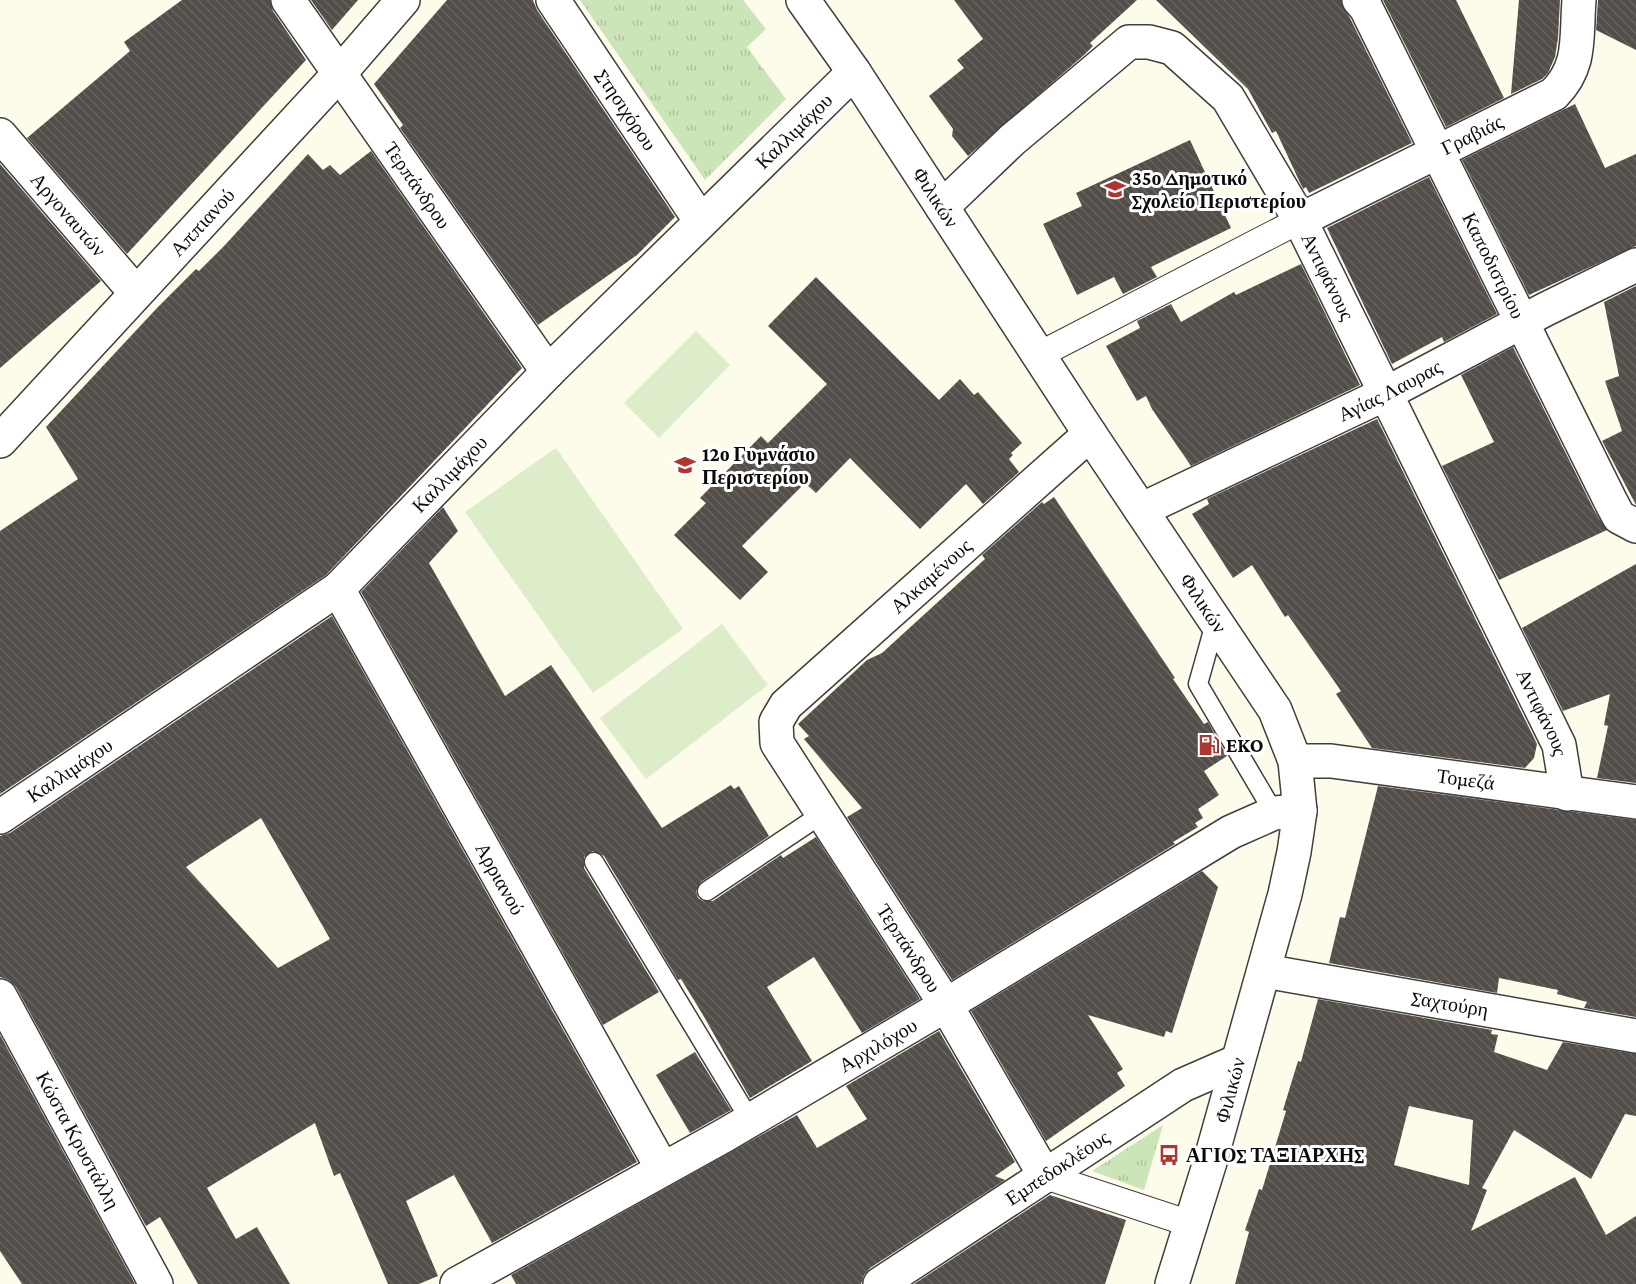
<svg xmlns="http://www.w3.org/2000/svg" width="1636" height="1284" viewBox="0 0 1636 1284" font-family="'Crimson Pro',serif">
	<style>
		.park { fill: url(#park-tufts) }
		.pitch { fill: #ddedc9 }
		.building { fill: url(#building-back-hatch); fill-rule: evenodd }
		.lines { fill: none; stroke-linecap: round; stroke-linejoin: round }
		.service-casing { stroke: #3e3e3e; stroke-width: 21 }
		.pedestrian-casing { stroke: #3e3e3e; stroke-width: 28 }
		.minor-casing { stroke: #3e3e3e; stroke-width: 36 }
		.tertiary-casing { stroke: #3e3e3e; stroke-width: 36 }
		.service { stroke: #fff; stroke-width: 18 }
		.pedestrian { stroke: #fff; stroke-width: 26 }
		.minor { stroke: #fff; stroke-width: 33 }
		.tertiary { stroke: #fff; stroke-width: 33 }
		.labels { text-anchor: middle; stroke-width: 6; stroke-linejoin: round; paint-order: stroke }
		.street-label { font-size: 20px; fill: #0b0b0b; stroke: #fff }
		.poi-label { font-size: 20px; font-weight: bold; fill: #0b0b0b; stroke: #fff; text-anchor: start }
	</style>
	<defs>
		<pattern id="park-tufts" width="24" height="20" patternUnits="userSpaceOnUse" patternTransform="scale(1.5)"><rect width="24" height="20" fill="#cbe5b8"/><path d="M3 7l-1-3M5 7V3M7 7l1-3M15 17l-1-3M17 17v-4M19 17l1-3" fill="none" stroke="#adc39d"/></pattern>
		<pattern id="building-back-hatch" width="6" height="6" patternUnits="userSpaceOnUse" patternTransform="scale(1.5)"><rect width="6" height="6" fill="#534e49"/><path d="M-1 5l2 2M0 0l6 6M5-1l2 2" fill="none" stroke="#67635f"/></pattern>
	</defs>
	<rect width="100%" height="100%" fill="#fdfceb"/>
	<!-- park -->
	<path class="park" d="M580,0H743L766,29L747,47L786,99L705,180Z
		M1163,1125L1144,1190L1092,1171Z"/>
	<!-- pitch -->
	<path class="pitch" d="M696,331L730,365L659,438L624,403Z
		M556,448L683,629L593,693L465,512Z
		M722,624L768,685L646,779L600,718Z"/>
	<!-- building -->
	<path class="building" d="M182,0H270L273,11L306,60L127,254L27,138L130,51L124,42Z
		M311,0H358L332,30Z
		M447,0H533L537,10L675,217L637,255L538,325L400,128L403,125L374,84Z
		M954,0H1137L1090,43L1093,46L1084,55L968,156L952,136L953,129L929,96L964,68L957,60L983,39Z
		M1156,0H1341L1412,143L1309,193L1306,187L1303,189L1276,131L1272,133L1248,89Z
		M1383,0H1456L1504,98L1446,127Z
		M1519,0H1560L1558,38L1555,57L1548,73L1542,79L1511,94Z
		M1598,0H1636V50L1596,30Z
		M1575,104L1605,168L1636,154V246L1529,295L1462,160Z
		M1190,140L1231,228L1151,267L1157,277L1123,294L1114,277L1077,295L1043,224L1082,206L1076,193Z
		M371,151L522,368L326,575L0,794V531L78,479L46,427L157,308L196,269L199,271L225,245L308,154L323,170L330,165L340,175Z
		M0,164L101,281L0,368Z
		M1429,177L1497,314L1444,342L1442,337L1392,364L1327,228Z
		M1301,264L1360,385L1191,466L1152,409L1146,396L1137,401L1106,346L1140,328L1137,321L1171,304L1181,322L1234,292L1236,295Z
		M816,277L939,400L960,379L974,395L978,392L1022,443L1011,453L1013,455L1009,459L1019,472L983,504L966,484L920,529L850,458L816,493L805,483L742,546L768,572L740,600L674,535L706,503L700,498L761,436L768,443L827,384L768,326Z
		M1636,286V505L1602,441L1622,431L1605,381L1619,376L1604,302Z
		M1513,347L1594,510L1607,530L1499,580L1442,466L1494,442L1461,375Z
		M1377,419L1537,744L1534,758L1525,768L1372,748L1336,694L1341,691L1288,615L1285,617L1252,565L1233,578L1192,514L1209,504L1207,499Z
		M1054,497L1175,678L1173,679L1204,724L1208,722L1227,756L1204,771L1219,795L1198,809L1203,818L1195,823L1198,827L1173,842L1175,844L952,980L847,817L862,808L804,739L809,736L798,724L867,660L882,653L985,559L982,555L1042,502L1044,504Z
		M443,507L458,531L429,563L505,696L551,665L662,828L731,785L734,789L739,786L769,836L701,882L696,891L698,898L703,901H713L781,855L783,858L816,837L920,999L862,1033L814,957L767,987L812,1061L750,1098L703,1015L681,979L678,980L604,856L593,851L584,857V868L659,992L603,1025L361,592Z
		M1636,564V783L1597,778L1608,726L1604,725L1610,694L1563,711L1522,628Z
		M332,616L637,1162L492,1243L454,1175L406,1201L438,1276L419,1284H388L340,1173L334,1176L315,1123L207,1188L236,1239L257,1227L290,1284H198L160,1217L146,1226L16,987L9,980L0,977V836L10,833ZM261,818L330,939L278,968L186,867Z
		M1378,786L1636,820V1017L1584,1008L1587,1002L1557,994L1558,990L1499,978L1497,993L1329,963L1340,917L1345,918Z
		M1202,871L1218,887L1172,1033L1166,1031L1164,1037L1088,1015L1123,1069L1117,1073L1125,1086L1046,1141L971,1011Z
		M1318,999L1492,1030L1491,1034L1498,1035L1494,1052L1547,1070L1563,1042L1636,1054V1116L1625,1114L1591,1179L1514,1130L1482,1188L1487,1190L1471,1231L1575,1177L1606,1235L1636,1216V1284H1235L1249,1232L1245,1230L1259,1189L1262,1190L1286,1111L1283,1110L1298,1061L1301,1062ZM1409,1106L1473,1120L1469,1185L1394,1165Z
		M939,1031L1015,1162L995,1176L1005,1180L870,1268L864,1275L861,1284H516L511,1275L797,1115L817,1148L867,1119L846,1086Z
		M0,1035L135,1284H22L0,1251Z
		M695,1052L731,1110L690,1133L656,1075Z
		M1050,1195L1126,1220L1105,1284H914Z"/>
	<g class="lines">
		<defs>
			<path id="service" d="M1216,620L1198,684L1274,813
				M594,862L750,1120
				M707,891L822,814"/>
			<path id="pedestrian" d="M1039,355L1300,220
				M1045,1176L1191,1224"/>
			<g id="minor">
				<path id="s1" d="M288,0L548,372"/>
				<path id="s2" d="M553,0L700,220"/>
				<path id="s3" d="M1359,0L1366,8L1611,502L1619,517L1636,526"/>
				<path id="s4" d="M0,135L136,293"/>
				<path id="s5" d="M942,207L1012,140L1129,42H1149L1172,48L1228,98L1300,220L1559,745L1567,794"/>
				<path id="s6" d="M1300,220L1554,94C1582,66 1576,38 1579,0"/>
				<path id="s7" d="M0,441L339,74L403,0"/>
				<path id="s8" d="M1141,510L1387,393L1546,309L1636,265"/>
				<path id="s9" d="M338,589L662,1168"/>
				<path id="s10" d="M1295,761H1331L1636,802"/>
				<path id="s11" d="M0,817L338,589L548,372L854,72"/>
				<path id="s12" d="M1264,971L1636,1036"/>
				<path id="s13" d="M0,996L156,1284"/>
				<path id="s14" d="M1045,1176L946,1005L777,743L776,722L786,705L1090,434"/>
				<path id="s15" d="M457,1284L725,1135L946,1005L1231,832L1274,813L1300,811"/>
				<path id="s16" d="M880,1284L1183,1085L1238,1061"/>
			</g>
			<g id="tertiary">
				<path id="s17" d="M803,0L854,72L1090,434L1275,710L1295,761L1300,811L1294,852L1285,894L1210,1162L1172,1284"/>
			</g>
		</defs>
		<!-- service casing -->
		<use href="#service" class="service-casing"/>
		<!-- pedestrian casing -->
		<use href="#pedestrian" class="pedestrian-casing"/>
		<!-- minor casing -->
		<use href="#minor" class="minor-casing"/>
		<!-- tertiary casing -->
		<use href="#tertiary" class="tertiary-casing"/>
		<!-- service -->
		<use href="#service" class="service"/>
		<!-- pedestrian -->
		<use href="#pedestrian" class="pedestrian"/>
		<!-- minor -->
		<use href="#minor" class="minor"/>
		<!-- tertiary -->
		<use href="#tertiary" class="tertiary"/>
	</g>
	<!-- icons -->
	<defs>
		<symbol id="school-bare" viewBox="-9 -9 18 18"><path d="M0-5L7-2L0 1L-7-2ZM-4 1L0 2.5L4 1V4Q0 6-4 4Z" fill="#b0352f" stroke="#fff" stroke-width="2.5" paint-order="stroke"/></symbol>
		<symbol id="fuel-bare" viewBox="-9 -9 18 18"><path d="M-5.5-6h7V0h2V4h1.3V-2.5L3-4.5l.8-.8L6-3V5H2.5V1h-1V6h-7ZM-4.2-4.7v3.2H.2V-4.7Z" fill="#b0352f" stroke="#fff" stroke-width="2.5" paint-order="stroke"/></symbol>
		<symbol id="bus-bare" viewBox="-9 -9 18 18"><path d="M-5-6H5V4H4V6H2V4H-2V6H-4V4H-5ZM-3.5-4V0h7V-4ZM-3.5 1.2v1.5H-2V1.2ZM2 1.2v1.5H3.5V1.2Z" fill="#b0352f" stroke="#fff" stroke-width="2.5" paint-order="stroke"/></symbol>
	</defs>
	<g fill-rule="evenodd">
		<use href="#school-bare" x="1100" y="174" width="30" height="30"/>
		<use href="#school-bare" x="670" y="450" width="30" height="30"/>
		<use href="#fuel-bare" x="1194" y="730" width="30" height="30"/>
		<use href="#bus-bare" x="1154" y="1140" width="30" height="30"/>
	</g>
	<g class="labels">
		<!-- street labels -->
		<g class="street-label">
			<text dy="7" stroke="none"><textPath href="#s2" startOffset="132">Στησιχόρου</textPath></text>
			<text dy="7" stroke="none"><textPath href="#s11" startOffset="1054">Καλλιμάχου</textPath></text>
			<text dy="7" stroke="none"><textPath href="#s6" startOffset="192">Γραβιάς</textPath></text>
			<text dy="7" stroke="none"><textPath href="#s1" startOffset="226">Τερπάνδρου</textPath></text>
			<text dy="7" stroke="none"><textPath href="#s17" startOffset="238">Φιλικών</textPath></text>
			<text dy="7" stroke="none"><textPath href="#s4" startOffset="105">Αργοναυτών</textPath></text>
			<text dy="7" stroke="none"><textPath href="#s7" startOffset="298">Αππιανού</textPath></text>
			<text dy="7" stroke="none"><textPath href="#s3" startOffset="298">Καποδιστρίου</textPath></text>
			<text dy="7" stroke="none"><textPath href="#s5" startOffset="573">Αντιφάνους</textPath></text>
			<text dy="7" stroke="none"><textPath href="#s8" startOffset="276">Αγίας Λαυρας</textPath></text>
			<text dy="7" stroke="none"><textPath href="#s11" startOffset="568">Καλλιμάχου</textPath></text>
			<text dy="7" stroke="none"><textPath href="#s14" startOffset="744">Αλκαμένους</textPath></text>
			<text dy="7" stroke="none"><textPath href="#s17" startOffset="724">Φιλικών</textPath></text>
			<text dy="7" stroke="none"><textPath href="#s5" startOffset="1059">Αντιφάνους</textPath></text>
			<text dy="7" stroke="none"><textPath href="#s11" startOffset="84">Καλλιμάχου</textPath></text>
			<text dy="7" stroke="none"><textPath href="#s10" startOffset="172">Τομεζά</textPath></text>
			<text dy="7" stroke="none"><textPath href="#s9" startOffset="332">Αρριανού</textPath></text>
			<text transform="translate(909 948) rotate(57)" y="7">Τερπάνδρου</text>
			<text dy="7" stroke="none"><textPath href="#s12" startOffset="189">Σαχτούρη</textPath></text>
			<text dy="7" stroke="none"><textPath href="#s15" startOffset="484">Αρχιλόχου</textPath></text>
			<text transform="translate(1230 1090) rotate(-75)" y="7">Φιλικών</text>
			<text dy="7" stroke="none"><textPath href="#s13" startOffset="164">Κώστα Κρυστάλλη</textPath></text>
			<text dy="7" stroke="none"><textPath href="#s16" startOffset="212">Εμπεδοκλέους</textPath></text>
		</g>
		<!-- poi labels -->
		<g class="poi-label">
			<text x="1132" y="185">35ο Δημοτικό<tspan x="1132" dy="23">Σχολείο Περιστερίου</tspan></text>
			<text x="702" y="461">12ο Γυμνάσιο<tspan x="702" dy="23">Περιστερίου</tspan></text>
			<text x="1226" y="752">EKO</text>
			<text x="1186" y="1162">ΑΓΙΟΣ ΤΑΞΙΑΡΧΗΣ</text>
		</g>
	</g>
</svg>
